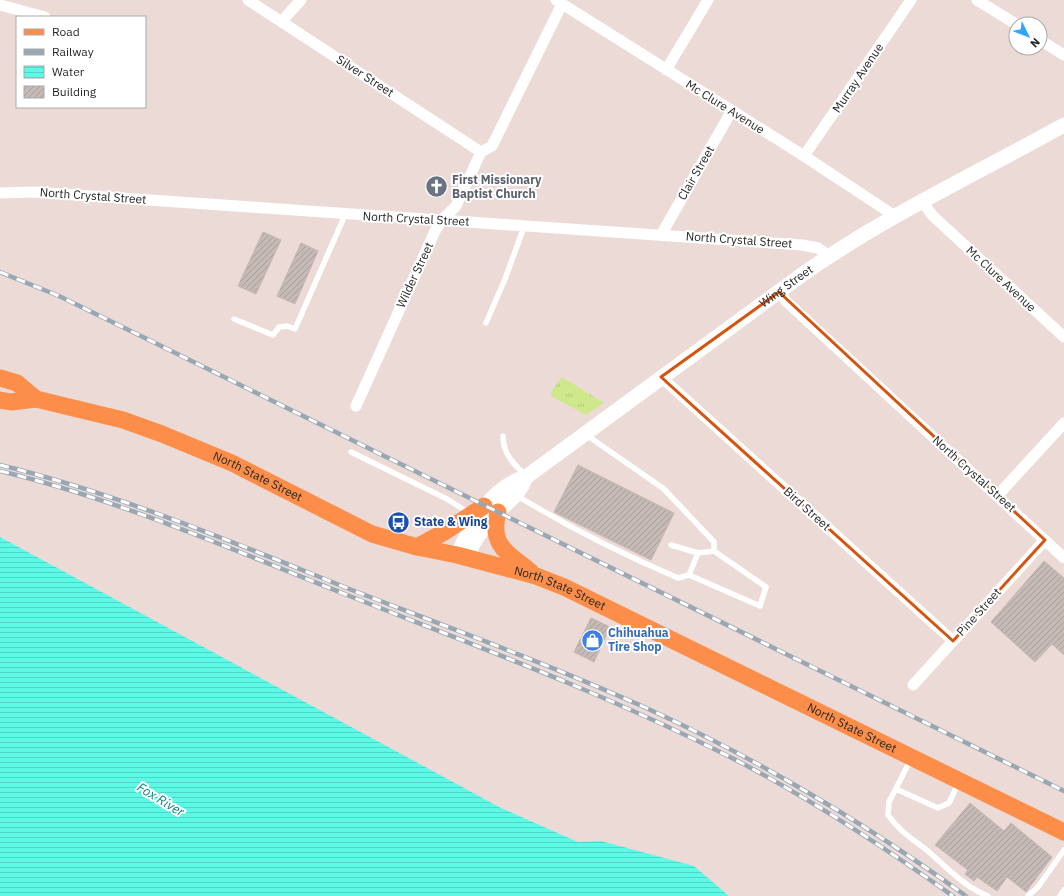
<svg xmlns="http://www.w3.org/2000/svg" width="1064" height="896" viewBox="0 0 1064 896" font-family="'IBM Plex Sans',sans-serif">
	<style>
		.grass { fill: url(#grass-tufts) }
		.water { fill: url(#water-rules) }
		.building { fill: url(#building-hatch); stroke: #c6b6b0 }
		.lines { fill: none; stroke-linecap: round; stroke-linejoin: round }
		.lane { stroke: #fff; stroke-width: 5.5 }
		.street { stroke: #fff; stroke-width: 11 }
		.secondary { stroke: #fff; stroke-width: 15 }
		.primary { stroke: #fd8e49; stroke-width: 17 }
		.rail-casing { stroke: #99a7b3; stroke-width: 4.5 }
		.rail { stroke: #fff; stroke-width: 3; stroke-dasharray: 9; stroke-linecap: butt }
		.marked { fill: none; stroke: #d5540f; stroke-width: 3; stroke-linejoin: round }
		.labels { text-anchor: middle; stroke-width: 4; stroke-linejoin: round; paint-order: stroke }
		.street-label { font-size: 12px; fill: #272727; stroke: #fff }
		.worship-label { font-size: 12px; font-weight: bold; fill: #5b616d; stroke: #fff; text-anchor: start }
		.transit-label { font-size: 12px; font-weight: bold; fill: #164399; stroke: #fff; text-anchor: start }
		.shop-label { font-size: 12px; font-weight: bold; fill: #366cbe; stroke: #fff; text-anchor: start }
		.water-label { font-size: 13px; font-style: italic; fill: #04837f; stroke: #fff }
	</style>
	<defs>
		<pattern id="grass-tufts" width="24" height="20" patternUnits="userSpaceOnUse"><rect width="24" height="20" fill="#cfe88c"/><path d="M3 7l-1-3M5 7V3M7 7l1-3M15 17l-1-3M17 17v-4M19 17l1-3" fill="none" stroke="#b2c779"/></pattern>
		<pattern id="water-rules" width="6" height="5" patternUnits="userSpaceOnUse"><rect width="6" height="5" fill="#5df9e7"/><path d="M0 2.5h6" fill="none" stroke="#51d5c6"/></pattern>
		<pattern id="building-hatch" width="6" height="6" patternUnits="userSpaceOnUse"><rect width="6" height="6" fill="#c5b9b6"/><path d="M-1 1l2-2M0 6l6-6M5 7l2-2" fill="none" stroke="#a99f9c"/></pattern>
	</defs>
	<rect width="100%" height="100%" fill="#ebdad6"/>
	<!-- grass -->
	<path class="grass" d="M562,377L604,403L586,415L551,396V392Z"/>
	<!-- water -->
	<path class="water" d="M0,537L501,808L578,842L601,841L694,866L729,896H0Z"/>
	<!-- building -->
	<path class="building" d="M263,232L281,240L256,294L238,286Z
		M301,243L318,251L295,304L277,296Z
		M578,465L674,513L651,560L554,512Z
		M1044,561L1064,578V655L1052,644L1035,662L991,622Z
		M591,618L610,627L594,662L574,652Z
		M970,803L1004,831L1011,823L1052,857L1026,892L1007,877L997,891L977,877L974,881L965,874L968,870L935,845Z"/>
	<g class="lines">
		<!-- lane -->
		<path class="lane" d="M234,319L273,335L279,327L287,326L295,329L345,215
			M486,323L505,279L524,227
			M585,434L664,489L714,542V551L698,553L671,545
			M503,436C503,454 513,463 525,475
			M351,452L447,499L469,513
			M516,495C568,527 622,554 678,578L689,575
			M698,553L689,575L760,606L766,587L714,551
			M911,759L889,802L888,815C899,831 914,840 929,852C947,868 966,888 988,896
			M896,789L938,808L949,803L959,782
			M1028,896L1038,887L1064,850
			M1060,896L1064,890"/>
		<!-- street -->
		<path class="street" d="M248,0L481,152
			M556,0L804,156L895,216
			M977,0L1016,24
			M0,5L45,17
			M282,21L301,0
			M1040,40L1064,55
			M666,70L708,0
			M804,156L911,0
			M0,193L33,192L802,245L818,248L829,256
			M923,202L932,215L1064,337
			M661,235L731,112
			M779,292L786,301C878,387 971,472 1064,558
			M661,377L953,641
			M356,406L435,231L442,220L456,206L481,152L492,146L562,4
			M998,495L1064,423
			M913,685L1045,540"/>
		<!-- secondary -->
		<g class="secondary">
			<path d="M468,554C475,538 487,523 499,511C511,499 520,493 526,477"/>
			<path id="s1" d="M457,555C473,522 490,488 526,477L803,274C885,216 976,174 1064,125"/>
		</g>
		<!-- primary -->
		<g class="primary">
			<path d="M0,378L17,383L36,399"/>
			<path id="s2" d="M0,400L11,402L36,399L123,420L162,434L232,463L372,534L417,547L457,555L536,576L564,587L1064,832"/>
			<path d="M498,512C489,546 508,553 531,572"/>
			<path d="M417,547L446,531L484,506"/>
		</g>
		<defs>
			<path id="rail" d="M0,272L59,296L147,339L1064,791
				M0,465C123,495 239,545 357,592C453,629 550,665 644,707C758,759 865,823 966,896
				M0,471C120,500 233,550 347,595C476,646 606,694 730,757C808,797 881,845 953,896"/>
		</defs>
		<!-- rail casing -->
		<use href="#rail" class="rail-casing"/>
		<!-- rail -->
		<use href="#rail" class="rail"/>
	</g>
	<!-- marked area -->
	<path class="marked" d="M779,292L1045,540L953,641L661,377Z"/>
	<!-- icons -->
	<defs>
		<symbol id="church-disc" viewBox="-11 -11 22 22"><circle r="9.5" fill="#6b7280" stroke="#fff"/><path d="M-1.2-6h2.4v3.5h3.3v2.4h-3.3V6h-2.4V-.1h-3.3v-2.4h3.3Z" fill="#fff"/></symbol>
		<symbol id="bus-disc" viewBox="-11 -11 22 22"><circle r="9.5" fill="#1a4fb4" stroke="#fff"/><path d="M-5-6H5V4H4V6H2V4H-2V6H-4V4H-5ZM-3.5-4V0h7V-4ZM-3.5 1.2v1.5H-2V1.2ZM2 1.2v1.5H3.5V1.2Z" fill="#fff"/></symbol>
		<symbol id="shop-disc" viewBox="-11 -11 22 22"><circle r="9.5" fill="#3f7fe0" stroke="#fff"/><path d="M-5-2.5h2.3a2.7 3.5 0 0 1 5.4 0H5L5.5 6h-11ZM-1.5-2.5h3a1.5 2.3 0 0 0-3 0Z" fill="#fff"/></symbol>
	</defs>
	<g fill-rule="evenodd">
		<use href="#church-disc" x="424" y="174" width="25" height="25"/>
		<use href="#bus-disc" x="386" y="510" width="25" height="25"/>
		<use href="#shop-disc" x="580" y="628" width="25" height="25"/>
	</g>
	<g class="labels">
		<!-- street labels -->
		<g class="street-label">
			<text transform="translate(365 76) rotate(33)" y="4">Silver Street</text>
			<text transform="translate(858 78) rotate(-56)" y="4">Murray Avenue</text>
			<text transform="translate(725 107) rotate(32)" y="4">Mc Clure Avenue</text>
			<text transform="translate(696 173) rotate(-60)" y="4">Clair Street</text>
			<text transform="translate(93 196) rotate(4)" y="4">North Crystal Street</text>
			<text transform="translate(416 219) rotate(3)" y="4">North Crystal Street</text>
			<text transform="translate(739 240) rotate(4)" y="4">North Crystal Street</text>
			<text transform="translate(415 275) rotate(-65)" y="4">Wilder Street</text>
			<text transform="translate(1001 279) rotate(43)" y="4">Mc Clure Avenue</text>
			<text dy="4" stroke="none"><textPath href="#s1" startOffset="430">Wing Street</textPath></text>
			<text transform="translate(974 474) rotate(42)" y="4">North Crystal Street</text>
			<text dy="4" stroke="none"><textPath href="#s2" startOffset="272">North State Street</textPath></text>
			<text transform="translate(807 509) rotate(42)" y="4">Bird Street</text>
			<text dy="4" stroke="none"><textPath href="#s2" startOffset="596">North State Street</textPath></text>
			<text transform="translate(979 612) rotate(-48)" y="4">Pine Street</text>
			<text dy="4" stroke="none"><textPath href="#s2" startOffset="920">North State Street</textPath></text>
		</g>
		<!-- worship labels -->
		<g class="worship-label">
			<text x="452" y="184">First Missionary<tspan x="452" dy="14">Baptist Church</tspan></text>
		</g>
		<!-- transit labels -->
		<g class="transit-label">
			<text x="414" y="526">State &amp; Wing</text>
		</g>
		<!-- shop labels -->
		<g class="shop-label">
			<text x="608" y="637">Chihuahua<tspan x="608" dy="14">Tire Shop</tspan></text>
		</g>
		<!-- water labels -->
		<g class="water-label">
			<text transform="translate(161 799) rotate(31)" y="5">Fox River</text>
		</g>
	</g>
	<!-- legend -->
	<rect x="16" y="16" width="130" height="92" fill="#ffffff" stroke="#a9a9a9"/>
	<rect x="24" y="29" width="20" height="6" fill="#fd8e49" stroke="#a9a9a9"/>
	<text x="52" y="36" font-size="12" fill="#272727">Road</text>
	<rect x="24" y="49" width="20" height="6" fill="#99a7b3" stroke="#a9a9a9"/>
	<text x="52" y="56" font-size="12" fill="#272727">Railway</text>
	<rect x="24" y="66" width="20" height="12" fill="url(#water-rules)" stroke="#a9a9a9"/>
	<text x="52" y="76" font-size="12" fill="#272727">Water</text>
	<rect x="24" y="86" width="20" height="12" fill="url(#building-hatch)" stroke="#a9a9a9"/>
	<text x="52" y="96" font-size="12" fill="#272727">Building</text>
	<!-- north arrow -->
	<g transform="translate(1028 36) rotate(133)"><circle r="19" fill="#ffffff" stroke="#a9a9a9"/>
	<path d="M0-3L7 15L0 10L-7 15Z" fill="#2fa6ff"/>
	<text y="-6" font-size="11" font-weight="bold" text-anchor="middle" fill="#272727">N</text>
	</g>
</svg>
